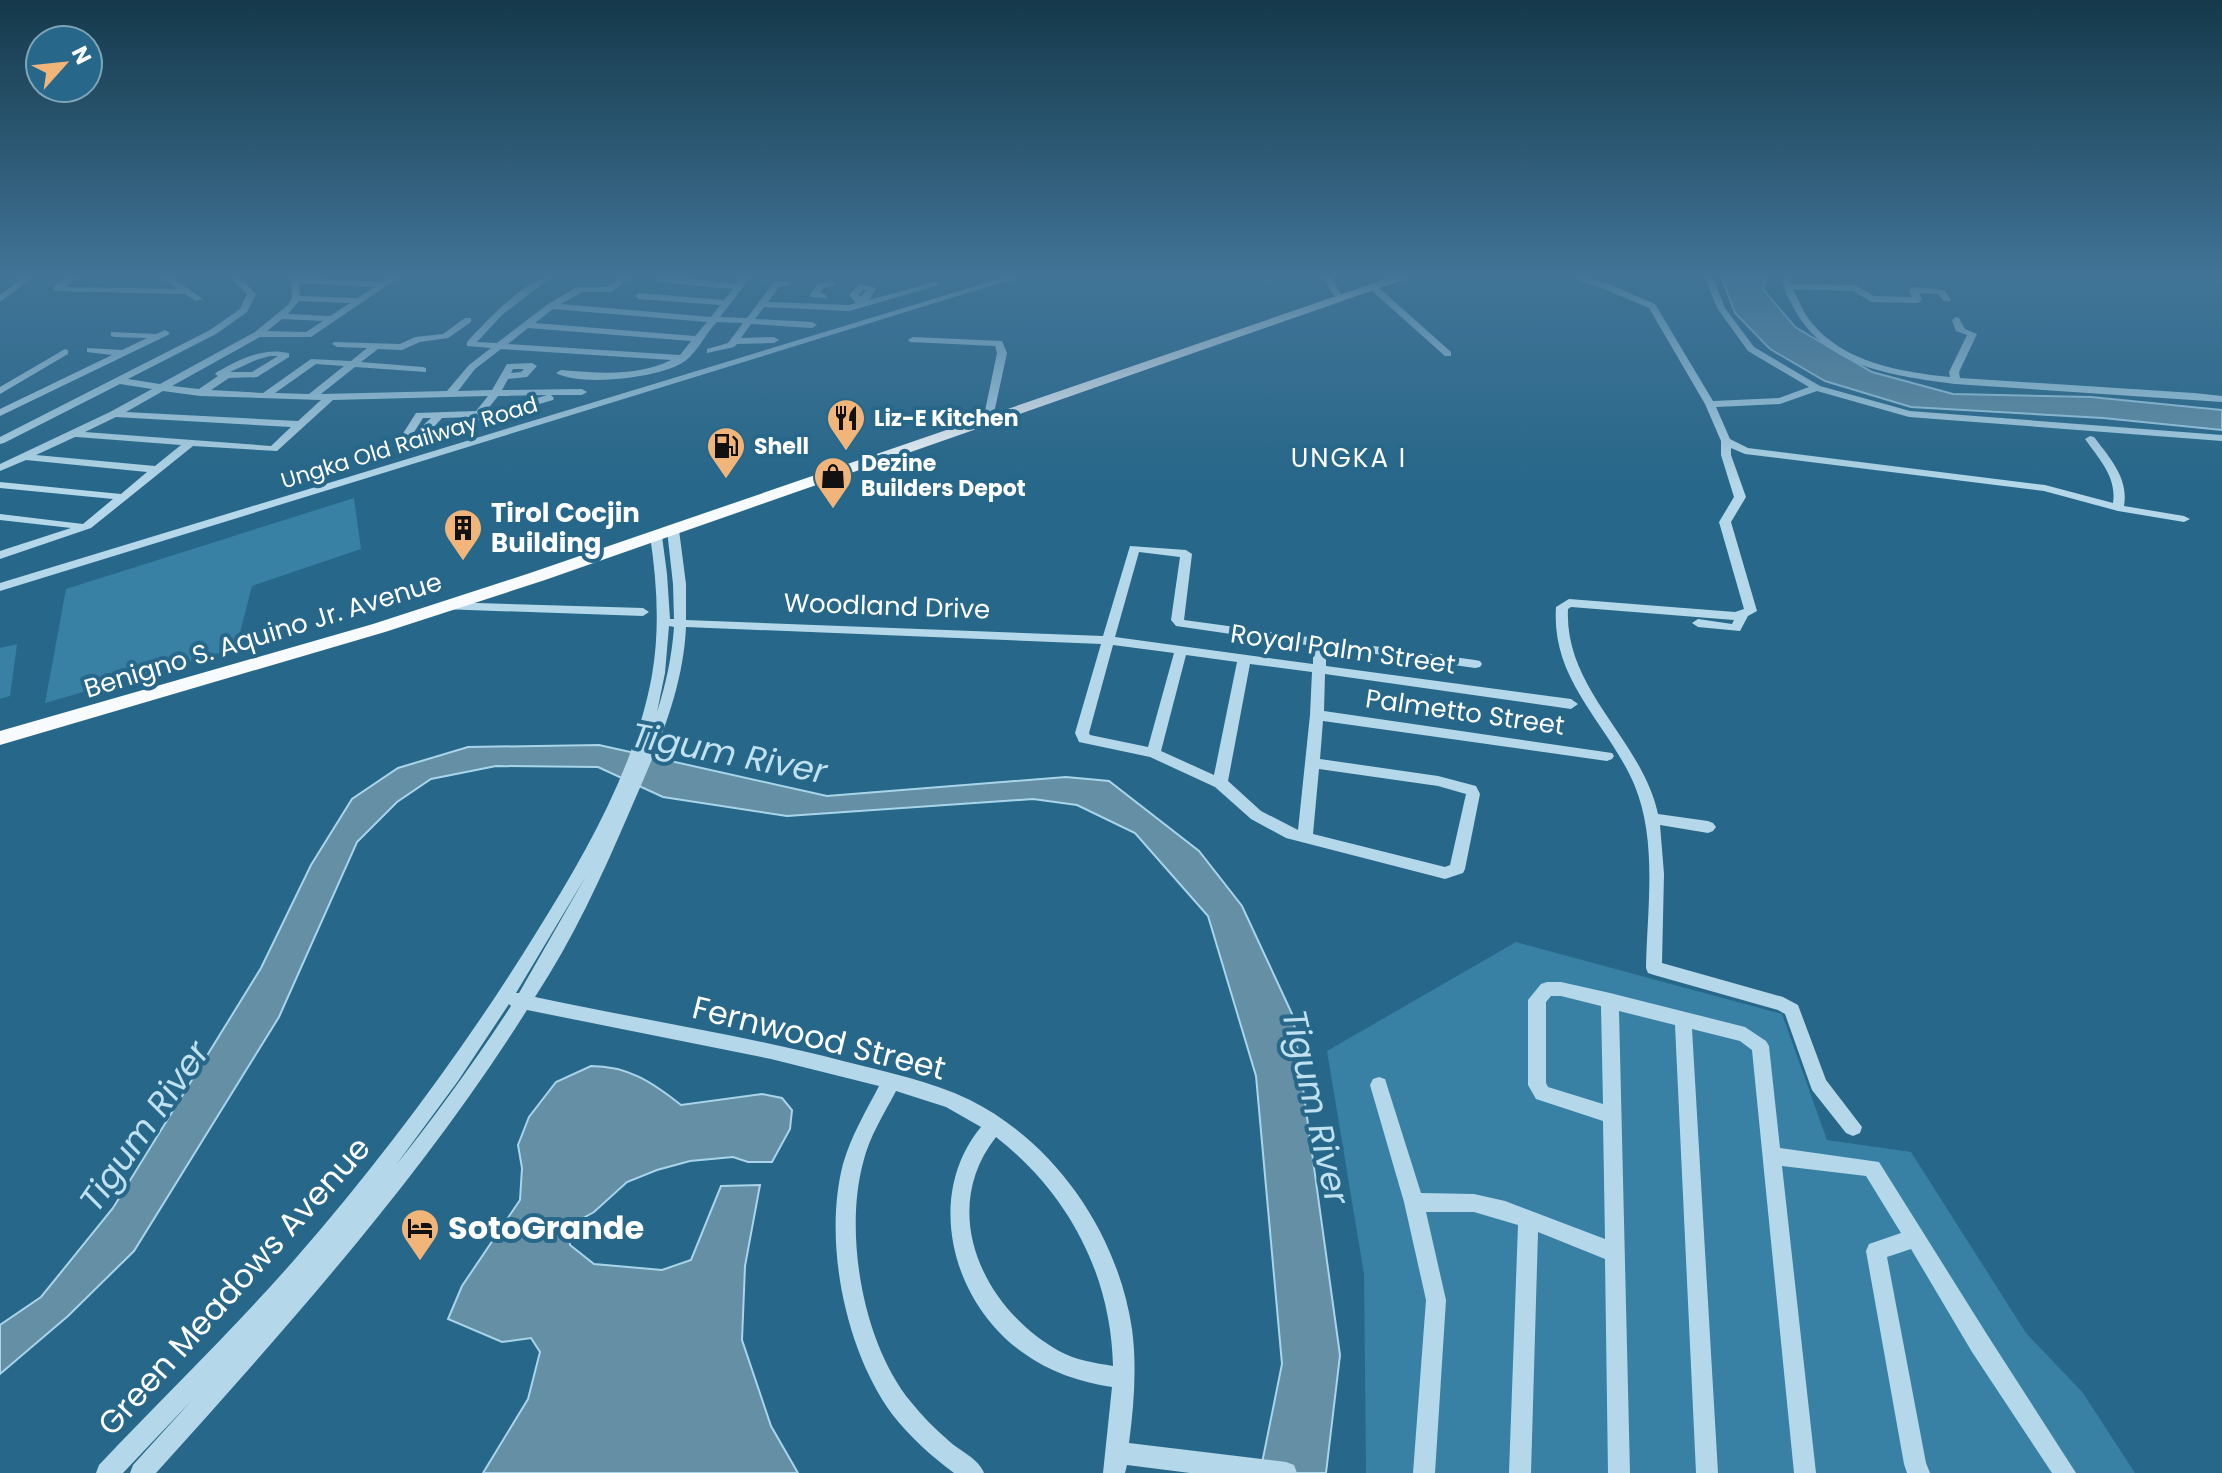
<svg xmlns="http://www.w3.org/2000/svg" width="2222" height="1473" viewBox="0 0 2222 1473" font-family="Poppins,sans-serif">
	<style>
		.green { fill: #3881a4 }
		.water { fill: #648fa5; stroke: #a9d5ea; stroke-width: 2 }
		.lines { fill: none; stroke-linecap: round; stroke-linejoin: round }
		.minor { fill: #b4d8e9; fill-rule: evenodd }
		.major { fill: #f7fbfe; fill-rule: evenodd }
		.labels { text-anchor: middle; stroke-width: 8; stroke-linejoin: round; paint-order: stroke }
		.far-poi-label { font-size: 22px; font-weight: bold; fill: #fff; stroke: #276789; text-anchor: start }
		.far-street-label { font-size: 22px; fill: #fff; stroke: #276789 }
		.far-quarter-label { font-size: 26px; letter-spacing: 2px; fill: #fff; stroke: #276789 }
		.poi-label { font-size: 26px; font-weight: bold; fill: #fff; stroke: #276789; text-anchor: start }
		.street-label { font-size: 26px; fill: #fff; stroke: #276789 }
		.near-street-label { font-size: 32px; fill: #fff; stroke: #276789 }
		.near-poi-label { font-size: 32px; font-weight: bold; fill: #fff; stroke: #276789; text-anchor: start }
		.near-water-label { font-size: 34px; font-style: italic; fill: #c0e1f0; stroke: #276789 }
	</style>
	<rect width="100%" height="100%" fill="#276789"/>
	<!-- green -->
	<path class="green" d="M354,498L361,549L252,586L236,648L45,703L66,589Z
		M17,644L10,696L0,699V648Z
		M1516,942L1782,1014L1827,1140L1911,1152L2026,1333L2083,1393L2135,1473H1366L1364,1274L1327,1051Z"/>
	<!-- water -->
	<path class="water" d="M1722,278H1765L1763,289L1795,327L1872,372L1953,394L2091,397L2222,410V430L2103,418L1911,407L1825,381L1770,349L1735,313Z
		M599,745L827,796L1066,777L1109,781L1199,851L1242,906L1293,1016L1340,1355L1326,1473H1260L1282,1364L1256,1076L1208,916L1135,833L1077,805L1033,799L787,816L663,797L598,767L496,766L431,779L397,802L357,842L279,1017L134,1251L68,1316L0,1374V1325L41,1297L113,1208L261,968L311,865L352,799L398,768L468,747Z
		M591,1066C628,1066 652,1082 681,1105L762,1094L782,1098L792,1110L790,1129L772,1162H748L733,1157L690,1161L657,1170L627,1182L594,1212L567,1227L570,1245L594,1264L662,1270L691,1260L721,1186L760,1185L745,1266L742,1340L771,1426L798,1473H483L528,1399L540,1352L531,1338L502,1342L448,1319L462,1286L520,1200L522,1168L518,1145L529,1117L556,1082Z"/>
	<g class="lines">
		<!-- minor -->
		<path class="minor" d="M22,278H32L0,302V295Z
			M66,278H76L66,287L178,289L162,278H172L203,299L196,301L185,294L54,291V287Z
			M231,278H240L256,294L247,312L216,334L128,379L160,384L255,332L288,305L292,298L291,278L382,282L388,278H398L311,337H260L172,386L199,389L218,376L215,374L217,372C240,359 263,347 289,353V357L257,377L229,378L211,390L263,393L311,359L351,361L367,348L337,347L332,344L334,342L400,344L415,337L443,334L465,318H471V322L448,338L420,342L402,350L378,349L361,362L423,367L426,368V372L355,367L321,394L447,391L469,365L491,348L467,346V342C484,324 525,278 550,278L502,315L477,342L497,343L548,304L577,287H606L620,278H630L611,292H582L561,304L711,317L720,305L639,299L635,296L639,293L724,300L733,289L659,282L655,279L679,278L737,284L741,278H750L720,317L747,318L774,282C779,281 788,280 792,284L779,287L768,302L849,305L856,303L849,295L861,284L876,288L870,299L865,301L935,282L939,285L849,311L764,307L755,319L812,322L817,325L812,328L751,324L741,338L774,337L779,340L774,343L737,344L734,347L707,353V349L728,343L743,323L717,322C706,333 698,351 685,361C662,378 581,387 556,373L561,370C599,373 636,377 671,360L501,349L475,369L458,391L492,390L507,364L532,363L537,366L527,377L508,379L502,390L582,389L587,392L582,395H551L554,398L553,400L526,408L519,419L515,420L510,417L518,404L547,395L498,396L468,434L464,435L459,432L471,417L442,418L421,441L402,446L397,443L416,413L476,411L488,396L333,400L277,451L193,446L91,528L0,559V551L71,528L0,520V514L83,524L113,499L0,488V482L121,494L147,472L26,460L0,471V464L110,412L152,389L120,384L4,443L0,444V437L210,330L240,309L247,294ZM299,283L375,287L357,298L300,296ZM863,290H867L860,297L858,295ZM299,301L350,303L330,316L288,314ZM553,309L707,322L695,336L535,323ZM282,319L323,321L306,332L267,331ZM528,328L691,341L680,355L508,344ZM270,356H278L252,372H230L256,360ZM316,364L344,366L309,394L275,393ZM513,369H524L521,372L511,373ZM163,391L200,396L321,400L298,421L126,412ZM116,417L291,427L271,446L85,432ZM423,418H431L411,437ZM75,437H77L181,445L155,466L36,455Z
			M1002,278H1016L0,591V583Z
			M1323,278H1331L1341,294L1340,296H1334Z
			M1571,278H1586L1608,284L1655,304L1713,401L1779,398L1809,387L1748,351L1717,308L1705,278H1713L1725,308L1754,347L1820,386L1910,411L2222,435V441L1909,417L1817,391L1780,404L1716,407L1730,439L1748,448L2045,485L2113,503C2117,477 2099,459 2085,439L2090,436L2094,437C2109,457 2129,478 2124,506L2184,516L2190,519L2184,522L2118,511L2044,491L1745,454L1731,448V455L1746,497L1731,522L1757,611L1748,616L1740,631L1698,627L1692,623L1698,619L1732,624L1734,620L1571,607L1568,609C1564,690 1642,739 1658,814L1708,821L1713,823L1716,827L1713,831L1708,833L1660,825L1664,874L1662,963L1783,997L1798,1005L1826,1080L1862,1127L1860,1133L1853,1136L1846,1133L1812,1090L1785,1014L1778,1010L1654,975L1648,973L1646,968C1647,909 1658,841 1634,784C1607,722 1551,681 1556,607L1569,599L1735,612L1744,609L1719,522L1734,497L1721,455V441L1705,404L1649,308L1602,288Z
			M1782,278H1790L1791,284L1855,285L1874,296L1912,297L1909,290L1913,287L1944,290L1951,299L1950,301H1944L1938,294L1919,293L1922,300L1918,303L1872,302L1853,291L1793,289C1799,300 1803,312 1811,322C1844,363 1901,372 1950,377L1949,372L1967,335L1956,331L1952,320L1956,317L1959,318L1965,329L1977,334L1959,372L1960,378L2194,393L2222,396V402L1955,384C1897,376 1829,369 1796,312C1790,301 1783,290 1782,278Z
			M818,283L832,282L836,285L823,288L820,293L826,294V298L811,297L810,295Z
			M1371,286H1377L1451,352V356H1445L1371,290Z
			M165,330L170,333L168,335L0,416V409L112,355L87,352V348L122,350L147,338L114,337L111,336V332L156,334Z
			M913,337L1002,341L1007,353L994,413L985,411L997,353L995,346L910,342L908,340Z
			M65,349L68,350V354L0,394V387Z
			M673,527L679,530L686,584V620L1103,636L1130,546L1186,550L1192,554L1184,620L1475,660L1480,661L1482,664L1480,667L1475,668L1326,647V666L1571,699L1578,704L1571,709L1325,674L1324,711L1612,753L1614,756L1612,759L1607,761L1323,721L1320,759L1438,776L1476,786L1480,794L1465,869L1463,873L1445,879L1286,838L1251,819L1215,787L1150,757L1079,742L1075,733L1101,644L686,627C683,693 655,753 629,813C602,876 573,939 535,997C638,1019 742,1035 843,1061C886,1072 931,1081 970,1100C1056,1143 1118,1234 1132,1329C1137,1366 1134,1405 1129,1443L1286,1462L1294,1465L1297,1473H1190L1127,1465L1125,1473H1103L1112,1387C1080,1382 1049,1372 1022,1352C952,1302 924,1196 981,1127L946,1107L896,1091C884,1114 869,1137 863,1163C844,1235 863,1344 911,1402C922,1416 935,1429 949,1441C961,1452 978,1458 984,1473H954C931,1456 910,1437 892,1414C845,1350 823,1241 843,1164C851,1136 866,1111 879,1086L771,1059L527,1010C421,1178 289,1325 156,1473H130L133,1465L192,1400L123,1473H96L99,1465C164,1396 233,1330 295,1259C384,1157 465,1048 536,933C586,853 635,768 652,675C660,629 657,582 650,536L656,533L662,536L667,574L670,619H674L673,584L667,530ZM1139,552L1180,557L1171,620L1176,626L1313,646V664L1115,637ZM669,626L674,627C672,656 666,684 657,712L665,673ZM1113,645L1174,653L1148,747L1090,735L1089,733ZM1186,655L1237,662L1214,775L1161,751ZM1250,664L1312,672L1310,715L1298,830L1261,811L1228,781ZM1319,769L1438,786L1466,794L1450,865L1445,867L1313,834ZM586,876L519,993H516ZM509,1004L511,1006C475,1061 437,1114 396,1165L458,1081ZM996,1137C1068,1193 1111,1274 1113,1366C1095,1363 1075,1360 1059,1351C984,1309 937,1212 996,1137Z
			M445,602L643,608L649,612L643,616L441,609L439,606Z
			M1547,982H1561L1610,993L1745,1027L1766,1041L1769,1046L1780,1148L1879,1162L1988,1336L2076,1473H2052L1972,1352L1911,1249L1887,1257L1926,1463L1930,1473H1907L1904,1464L1866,1251L1869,1244L1901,1233L1866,1176L1782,1166L1816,1473H1794L1752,1050L1740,1041L1692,1029L1718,1473H1696L1675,1025L1619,1011L1630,1473H1608L1605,1259L1538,1232L1531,1473H1509L1518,1225L1474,1212H1426L1446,1300L1435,1473H1413L1426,1300L1404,1202L1370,1085L1373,1079L1379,1077L1385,1079L1421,1193L1474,1194L1505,1201L1605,1239L1603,1121L1536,1099L1528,1085V1000L1541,984ZM1551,996H1561L1601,1006L1603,1104L1548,1087L1546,1083V1002Z"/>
		<!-- major -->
		<path class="major" d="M1389,278H1408L545,580L385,632L0,745V731L373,624L533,572Z"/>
	</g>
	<!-- sky -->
	<linearGradient id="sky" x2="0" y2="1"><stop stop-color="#15394b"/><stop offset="0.57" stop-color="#417497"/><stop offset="1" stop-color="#417497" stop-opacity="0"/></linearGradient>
	<rect width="2222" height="485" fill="url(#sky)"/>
	<!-- icons -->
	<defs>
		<symbol id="restaurant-pin" viewBox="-11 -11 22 30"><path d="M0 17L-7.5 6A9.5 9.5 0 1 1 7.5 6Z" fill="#f2b579" stroke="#276789"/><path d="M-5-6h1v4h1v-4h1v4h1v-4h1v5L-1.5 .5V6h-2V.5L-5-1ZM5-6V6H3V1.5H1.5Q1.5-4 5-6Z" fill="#111"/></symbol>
		<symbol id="fuel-pin" viewBox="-11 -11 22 30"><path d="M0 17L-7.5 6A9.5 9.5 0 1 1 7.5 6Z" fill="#f2b579" stroke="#276789"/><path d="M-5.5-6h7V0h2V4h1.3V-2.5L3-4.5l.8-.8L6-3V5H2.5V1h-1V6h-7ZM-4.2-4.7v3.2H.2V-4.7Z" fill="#111"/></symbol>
		<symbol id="shop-pin" viewBox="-11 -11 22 30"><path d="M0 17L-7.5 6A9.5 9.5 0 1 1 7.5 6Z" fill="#f2b579" stroke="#276789"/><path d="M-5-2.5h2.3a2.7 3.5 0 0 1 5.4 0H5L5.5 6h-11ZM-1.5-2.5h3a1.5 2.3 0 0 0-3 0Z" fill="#111"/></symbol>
		<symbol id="building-pin" viewBox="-11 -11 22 30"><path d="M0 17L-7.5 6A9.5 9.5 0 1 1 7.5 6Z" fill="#f2b579" stroke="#276789"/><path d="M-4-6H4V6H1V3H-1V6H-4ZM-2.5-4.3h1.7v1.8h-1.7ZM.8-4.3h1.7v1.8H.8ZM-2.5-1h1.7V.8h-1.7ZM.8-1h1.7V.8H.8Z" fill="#111"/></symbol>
		<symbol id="hotel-pin" viewBox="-11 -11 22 30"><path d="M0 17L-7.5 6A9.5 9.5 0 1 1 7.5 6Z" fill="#f2b579" stroke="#276789"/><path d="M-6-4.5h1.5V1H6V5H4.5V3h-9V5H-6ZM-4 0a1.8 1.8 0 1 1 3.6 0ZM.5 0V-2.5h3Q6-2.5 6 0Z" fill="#111"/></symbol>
	</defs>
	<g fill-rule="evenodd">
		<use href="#restaurant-pin" x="824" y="396" width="44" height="60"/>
		<use href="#fuel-pin" x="704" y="424" width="44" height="60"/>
		<use href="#shop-pin" x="811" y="454" width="44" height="60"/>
		<use href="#building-pin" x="441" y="506" width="44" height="60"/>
		<use href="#hotel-pin" x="398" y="1206" width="44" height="60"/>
	</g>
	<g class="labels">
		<!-- far-poi labels -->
		<g class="far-poi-label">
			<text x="874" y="426">Liz-E Kitchen</text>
			<text x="754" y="454">Shell</text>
			<text x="861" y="471">Dezine<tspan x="861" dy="25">Builders Depot</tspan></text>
		</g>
		<!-- far-street labels -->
		<g class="far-street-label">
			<text transform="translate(409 442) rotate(-17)" y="8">Ungka Old Railway Road</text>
		</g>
		<!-- far-quarter labels -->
		<g class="far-quarter-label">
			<text x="1349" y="467">UNGKA I</text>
		</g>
		<!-- poi labels -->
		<g class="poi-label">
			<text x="491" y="522">Tirol Cocjin<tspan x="491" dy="30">Building</tspan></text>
		</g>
		<!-- street labels -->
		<g class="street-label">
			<text transform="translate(887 606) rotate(2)" y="9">Woodland Drive</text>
			<text transform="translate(263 635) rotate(-17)" y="9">Benigno S. Aquino Jr. Avenue</text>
			<text transform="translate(1343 649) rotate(8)" y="9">Royal Palm Street</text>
			<text transform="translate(1465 712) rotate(8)" y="9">Palmetto Street</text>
		</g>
		<!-- near-street labels -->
		<g class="near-street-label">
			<text transform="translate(819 1038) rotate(14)" y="11">Fernwood Street</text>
			<text transform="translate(234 1286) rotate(-48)" y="11">Green Meadows Avenue</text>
		</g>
		<!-- near-poi labels -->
		<g class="near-poi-label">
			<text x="448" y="1239">SotoGrande</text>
		</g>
		<!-- near-water labels -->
		<g class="near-water-label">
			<text transform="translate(729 753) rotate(11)" y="12">Tigum River</text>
			<text transform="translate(1316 1107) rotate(77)" y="12">Tigum River</text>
			<text transform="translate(144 1126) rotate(-55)" y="12">Tigum River</text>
		</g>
	</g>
	<!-- north arrow -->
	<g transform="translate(64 64) rotate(63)"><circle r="38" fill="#276789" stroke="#7da4b8" stroke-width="2"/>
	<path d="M0-6L14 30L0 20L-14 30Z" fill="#f2b579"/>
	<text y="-12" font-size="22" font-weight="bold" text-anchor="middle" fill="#ffffff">N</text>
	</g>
</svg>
